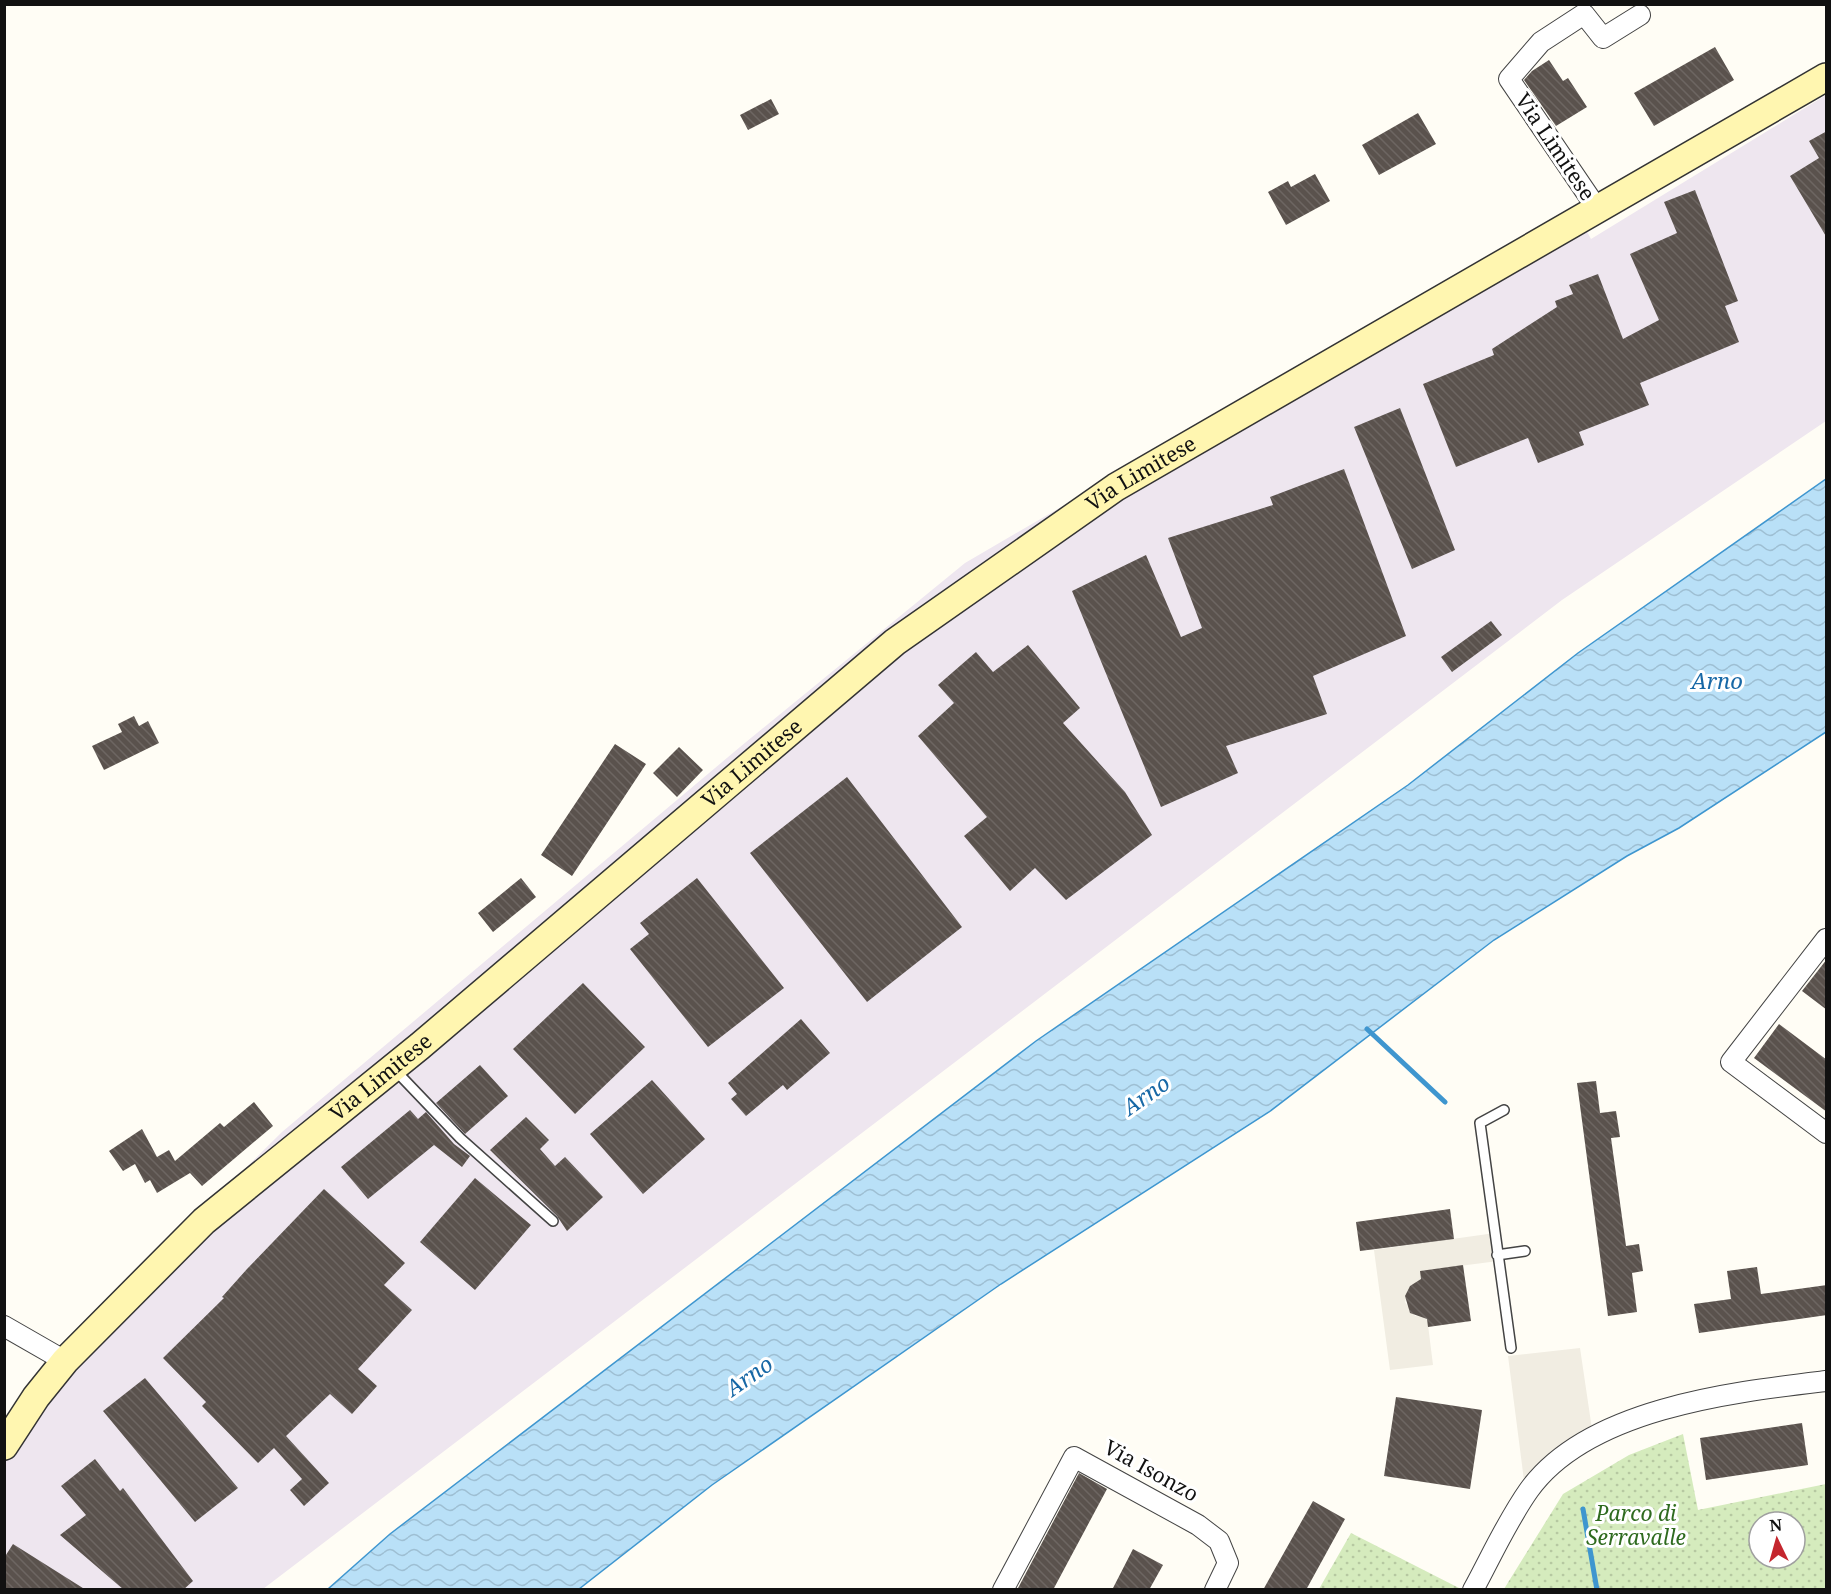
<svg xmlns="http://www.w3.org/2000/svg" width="1831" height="1594" viewBox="0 0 1831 1594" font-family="'Noto Serif',serif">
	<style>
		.industrial { fill: #eee6ef }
		.grass { fill: url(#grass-dots); fill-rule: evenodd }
		.plaza { fill: #f1ede2 }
		.water { fill: url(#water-waves); stroke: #3f96cf; stroke-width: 1.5 }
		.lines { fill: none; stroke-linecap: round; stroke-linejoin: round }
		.stream { stroke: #3f96cf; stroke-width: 5 }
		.building { fill: url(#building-back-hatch) }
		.lane-casing { stroke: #444; stroke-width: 12 }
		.street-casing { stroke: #444; stroke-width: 22 }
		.secondary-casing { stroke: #333; stroke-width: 30 }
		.lane { stroke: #fff; stroke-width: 9 }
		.street { stroke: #fff; stroke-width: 20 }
		.secondary { stroke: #fff6b0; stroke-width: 27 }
		.labels { text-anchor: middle; stroke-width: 6; stroke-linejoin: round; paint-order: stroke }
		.street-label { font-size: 21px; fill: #111; stroke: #fff }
		.park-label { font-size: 21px; font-style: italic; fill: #2f6b1f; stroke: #fff }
		.water-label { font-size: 22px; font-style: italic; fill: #1768a6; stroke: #fff }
	</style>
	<defs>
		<pattern id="grass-dots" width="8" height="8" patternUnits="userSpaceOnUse" patternTransform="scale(1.5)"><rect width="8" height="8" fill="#d5ebbd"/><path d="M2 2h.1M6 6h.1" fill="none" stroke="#b6c8a1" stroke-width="1.8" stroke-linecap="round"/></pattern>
		<pattern id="water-waves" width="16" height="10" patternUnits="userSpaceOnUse" patternTransform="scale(1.5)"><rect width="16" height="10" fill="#b9e0f7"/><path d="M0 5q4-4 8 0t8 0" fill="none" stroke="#9ebfd3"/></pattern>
		<pattern id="building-back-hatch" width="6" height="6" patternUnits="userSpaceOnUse" patternTransform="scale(1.5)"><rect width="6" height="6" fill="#5a524d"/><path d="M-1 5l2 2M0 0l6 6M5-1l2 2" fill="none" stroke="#6d6662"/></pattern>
	</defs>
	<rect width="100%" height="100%" fill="#fffdf5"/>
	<!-- industrial -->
	<path class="industrial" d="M1826,95V421L1562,600L263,1589L5,1590V1419L30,1381L282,1132L740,747L965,563L1574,208L1591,239Z"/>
	<!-- grass -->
	<path class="grass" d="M1683,1434L1698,1510L1826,1484V1589H1504L1563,1494L1629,1455ZM1759,1522H1795V1558H1759Z
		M1351,1533L1461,1589H1319Z"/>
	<!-- plaza -->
	<path class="plaza" d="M1495,1233L1498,1261L1421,1271L1422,1281L1410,1286L1405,1302L1415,1316L1427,1317L1433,1365L1390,1370L1374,1250Z
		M1580,1348L1593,1436L1526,1496L1508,1356Z"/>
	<!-- water -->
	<path class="water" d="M1826,479V732L1679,828L1627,856L1494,940L1269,1112L1001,1284L712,1485L579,1589H328L390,1534L1036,1041L1408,785L1578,653Z"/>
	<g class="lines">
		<!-- stream -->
		<path class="stream" d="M1367,1029L1445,1102
			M1583,1509L1597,1590"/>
	</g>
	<!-- building -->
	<path class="building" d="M1715,47L1734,80L1654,126L1634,93Z
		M1549,60L1563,81L1568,78L1587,107L1556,126L1524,80L1532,71Z
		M771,99L779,114L748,130L740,115Z
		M1418,113L1436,144L1379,175L1362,145Z
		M1827,131V238L1790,176L1819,158L1809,141Z
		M1315,174L1330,201L1286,225L1268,192L1288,181L1291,187Z
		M1695,190L1738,301L1725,306L1739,342L1640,383L1649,405L1579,432L1584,445L1538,463L1528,438L1456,467L1423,384L1494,355L1492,349L1557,307L1555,301L1573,294L1569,285L1598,274L1623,339L1659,320L1630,254L1677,233L1664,202Z
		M1400,408L1455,550L1412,569L1354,427Z
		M1344,469L1406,636L1313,676L1327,714L1226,746L1238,773L1161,807L1072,591L1146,555L1181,637L1202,628L1168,538L1273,505L1270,497Z
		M1491,621L1502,635L1452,672L1441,657Z
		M1028,645L1080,708L1063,723L1125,792L1152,835L1066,900L1035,868L1010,891L964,836L987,817L918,736L954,703L938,685L976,652L993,672Z
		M134,716L139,726L148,721L159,743L104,770L92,746L122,732L118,724Z
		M615,744L646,764L572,876L541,855Z
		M679,747L703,770L677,797L653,773Z
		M847,777L962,927L867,1002L750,853Z
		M521,878L536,897L493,932L478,913Z
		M697,878L784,988L708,1047L630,949L649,934L640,923Z
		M1827,959V1010L1802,991Z
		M583,983L645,1047L575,1114L513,1049Z
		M801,1019L830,1053L787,1090L783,1085L746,1116L731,1099L737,1094L728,1083Z
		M1779,1024L1827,1060V1112L1754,1058Z
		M480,1065L508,1096L465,1134L436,1103Z
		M652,1080L705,1139L643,1194L590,1134Z
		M1596,1081L1600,1113L1616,1111L1620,1137L1611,1138L1626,1246L1639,1244L1643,1271L1632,1273L1637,1312L1608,1316L1577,1083Z
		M254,1102L273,1126L202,1186L190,1173L157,1193L150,1180L145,1183L135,1164L123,1171L109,1151L142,1129L157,1157L169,1150L175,1161L220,1123L224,1127Z
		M410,1110L418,1119L426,1112L454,1144L470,1156L462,1167L434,1145L368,1199L341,1167Z
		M526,1117L549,1140L540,1149L555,1166L565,1157L603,1197L567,1231L557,1216L490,1150Z
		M475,1178L531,1225L475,1290L420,1242Z
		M324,1189L405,1263L384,1285L412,1310L358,1369L377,1386L352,1414L330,1394L286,1436L329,1483L304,1506L290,1490L302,1479L274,1448L258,1463L202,1406L206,1402L163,1358L224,1298L222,1297L247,1269Z
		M1450,1209L1454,1239L1360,1251L1356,1222Z
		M1463,1265L1471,1321L1428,1327L1427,1319L1410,1313L1405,1296L1410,1286L1421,1279L1420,1271Z
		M1757,1267L1761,1294L1827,1285V1315L1699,1333L1694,1304L1731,1299L1727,1271Z
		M145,1378L238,1488L195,1522L103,1411Z
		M1396,1397L1482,1410L1470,1489L1384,1476Z
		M1802,1423L1808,1465L1706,1480L1700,1438Z
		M95,1459L120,1491L123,1488L193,1581L183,1590H124L60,1535L86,1515L61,1486Z
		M1079,1473L1107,1489L1053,1590H1017Z
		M1313,1501L1345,1519L1306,1590H1263Z
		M13,1544L86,1590H4V1558Z
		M1133,1549L1163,1565L1149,1590H1112Z"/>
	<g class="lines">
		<defs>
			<path id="lane" d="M394,1069L460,1138L553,1221
				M1504,1110L1480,1123L1511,1348
				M1497,1255L1525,1251"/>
			<path id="street" d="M1598,210L1509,79L1541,42L1584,14L1603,38L1640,15
				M1826,939L1731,1062L1826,1133
				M4,1326L65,1361
				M1003,1590L1074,1457L1198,1525L1219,1541L1228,1563L1215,1590
				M1473,1590C1491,1557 1507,1521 1529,1490C1588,1408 1734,1392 1826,1381"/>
			<g id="secondary">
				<path id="s1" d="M4,1446L36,1397L65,1361L204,1221L420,1046L895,642L1116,487L1826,77"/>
			</g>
		</defs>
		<!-- lane casing -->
		<use href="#lane" class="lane-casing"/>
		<!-- street casing -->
		<use href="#street" class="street-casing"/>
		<!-- secondary casing -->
		<use href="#secondary" class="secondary-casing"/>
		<!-- lane -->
		<use href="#lane" class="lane"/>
		<!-- street -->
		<use href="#street" class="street"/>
		<!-- secondary -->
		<use href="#secondary" class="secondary"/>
	</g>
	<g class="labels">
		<!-- street labels -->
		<g class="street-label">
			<text transform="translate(1555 147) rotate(56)" y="7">Via Limitese</text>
			<text dy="7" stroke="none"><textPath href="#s1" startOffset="1502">Via Limitese</textPath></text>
			<text dy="7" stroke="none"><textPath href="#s1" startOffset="1016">Via Limitese</textPath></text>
			<text dy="7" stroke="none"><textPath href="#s1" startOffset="530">Via Limitese</textPath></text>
			<text transform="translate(1151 1471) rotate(29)" y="7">Via Isonzo</text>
		</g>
		<!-- park labels -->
		<g class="park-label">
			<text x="1636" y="1521">Parco di<tspan x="1636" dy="24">Serravalle</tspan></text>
		</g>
		<!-- water labels -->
		<g class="water-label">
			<text x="1717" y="689">Arno</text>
			<text transform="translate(1146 1095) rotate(-35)" y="8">Arno</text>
			<text transform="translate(749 1376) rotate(-35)" y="8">Arno</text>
		</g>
	</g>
	<!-- border -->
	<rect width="1831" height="1594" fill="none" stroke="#111111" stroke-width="12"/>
	<!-- north arrow -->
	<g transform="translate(1777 1540) rotate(355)"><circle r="28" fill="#ffffff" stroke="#a0a0a0" stroke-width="1.5"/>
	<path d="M0-4.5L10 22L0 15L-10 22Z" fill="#c4262e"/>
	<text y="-9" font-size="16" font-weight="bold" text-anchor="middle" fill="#111111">N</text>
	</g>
</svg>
